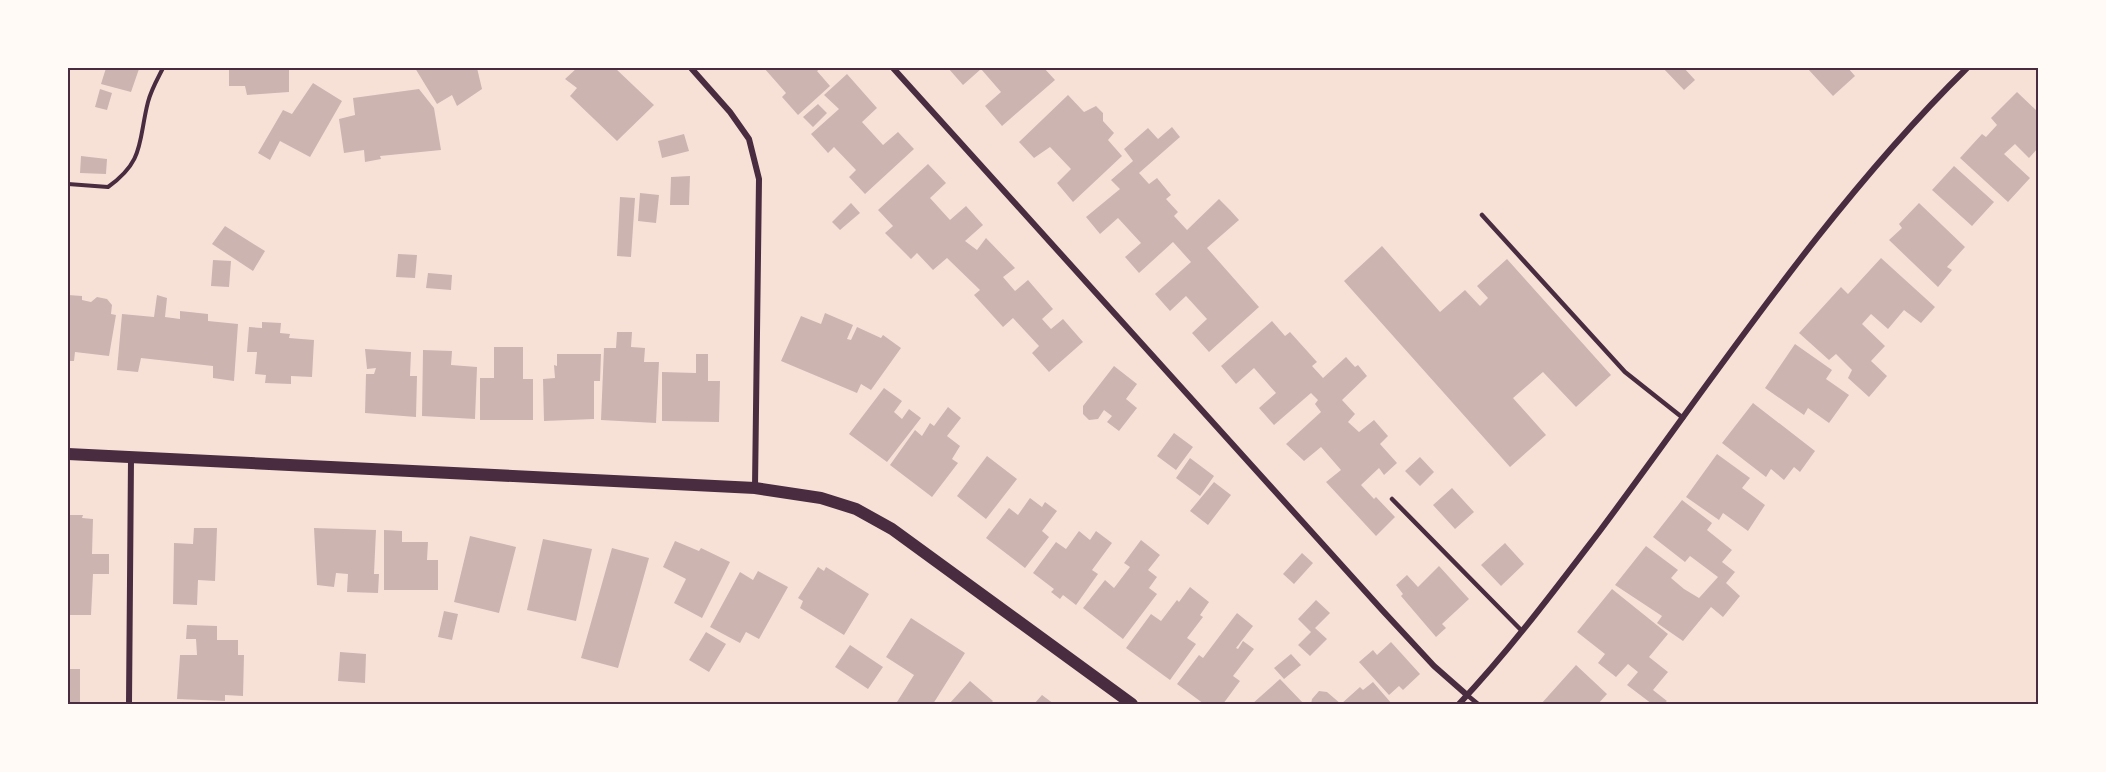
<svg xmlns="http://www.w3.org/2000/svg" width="2106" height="772" viewBox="0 0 2106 772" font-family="Jost,sans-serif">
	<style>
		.building { fill: #ccb4b1 }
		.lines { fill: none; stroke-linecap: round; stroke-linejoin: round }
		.path { stroke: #4a2c40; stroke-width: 4 }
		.service { stroke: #4a2c40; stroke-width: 4.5 }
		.minor { stroke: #4a2c40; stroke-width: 6 }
		.secondary { stroke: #4a2c40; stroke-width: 12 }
		.neatline { fill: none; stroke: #4a2c40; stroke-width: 2 }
	</style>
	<rect width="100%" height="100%" fill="#f7e1d7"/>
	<!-- building -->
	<path class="building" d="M106,68L139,69L131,92L101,84Z
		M229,68H289V92L247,95L245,86H229Z
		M415,68H477L482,89L457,106L452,95L437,104Z
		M577,68H615L654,105L617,141L570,96L577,88L565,79Z
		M764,68H821L817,71L830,86L798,115L782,97L786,93Z
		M948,68H1044L1055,80L1002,126L985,106L1001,92L981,69L963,85Z
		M1663,68H1684L1695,80L1684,90Z
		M1807,68H1848L1855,76L1833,96Z
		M847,74L877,108L862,122L883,145L898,132L914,149L865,194L849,177L856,170L834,147L828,153L811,134L839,109L824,95Z
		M313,83L342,101L310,157L280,141L270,160L258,153L283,110L292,114Z
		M100,89L112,93L107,110L95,107Z
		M419,89L434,108L441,150L380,156L381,159L365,162L364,150L344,153L339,119L355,115L353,98Z
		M2017,92L2038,112V148L2029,158L2015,144L2004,154L2030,178L2008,202L1960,158L1982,134L1986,137L1997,125L1991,118Z
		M1068,95L1084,112L1096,106L1103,113V121L1114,133L1108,140L1122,156L1073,202L1057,183L1071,169L1050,147L1034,158L1019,142Z
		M818,104L827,113L813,127L803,117Z
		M1172,127L1180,137L1139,173L1149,184L1157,178L1171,195L1166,199L1178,212L1174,216L1187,230L1219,199L1230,210L1239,220L1207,248L1259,307L1209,352L1192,333L1207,319L1186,296L1170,311L1155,294L1191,262L1173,242L1139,273L1125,257L1141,243L1118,218L1100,234L1086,217L1120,189L1111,180L1133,161L1124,149L1148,128L1158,139Z
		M684,134L689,151L662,158L658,141Z
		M81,156L107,159L106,174L80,173Z
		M928,164L946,183L930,198L950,220L966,206L983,225L965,241L977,250L986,238L1015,268L1003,277L1015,291L1028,280L1053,309L1042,319L1051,329L1063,319L1083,342L1049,372L1032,353L1039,346L1013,318L1003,327L974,295L980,290L947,258L933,270L917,253L911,259L885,233L893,226L878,210Z
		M1954,166L1994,202L1972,226L1932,190Z
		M690,176L689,205H670L671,177Z
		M640,193L659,195L656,223L638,221Z
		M620,197L635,198L631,257L617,256Z
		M851,203L860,213L840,230L832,222Z
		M1919,203L1965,247L1947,267L1952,270L1938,287L1889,240L1902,228L1899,224Z
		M225,226L265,251L253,271L212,244Z
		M1382,246L1440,312L1465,290L1480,306L1488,298L1477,286L1507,259L1611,375L1576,407L1543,372L1513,398L1546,435L1510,467L1344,281Z
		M398,254L417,255L415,278L396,277Z
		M1881,258L1935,307L1921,323L1904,310L1888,329L1871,314L1862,324L1885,346L1871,361L1887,376L1869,397L1848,378L1852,370L1836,354L1829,360L1799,333L1841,287L1848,294Z
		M213,260L231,261L229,287L211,286Z
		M428,273L452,275L451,290L426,288Z
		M68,295L82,296V300L91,302L97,297L107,299L112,305L111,314L116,315L109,356L75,352L74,361H68Z
		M157,295L167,298L165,317L180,319V311L208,314V321L238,324L234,381L213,378V366L141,358L138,372L117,370L122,314L154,317Z
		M825,313L853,325L847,339L851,340L857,327L881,338L883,335L901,348L871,390L861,384L857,393L781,361L801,316L821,324Z
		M1272,321L1285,336L1290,332L1317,362L1312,366L1323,378L1346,357L1355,367L1358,365L1367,376L1342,400L1355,414L1348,422L1359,432L1374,420L1388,436L1380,444L1397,463L1384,475L1379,468L1361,485L1374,499L1376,497L1395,517L1376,536L1326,482L1341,470L1321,447L1304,461L1286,444L1321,412L1315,404L1318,400L1311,393L1274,425L1259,408L1276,393L1254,368L1236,384L1221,366Z
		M262,322L281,323L280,333L290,334L289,338L314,340L312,377L291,376V384L265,383L266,375L255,374L257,352H247L249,327L262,328Z
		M617,332H632L631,347L645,348L644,362H659L656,423L601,420L604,348H616Z
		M1795,344L1832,370L1826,379L1849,395L1829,423L1808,408L1804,415L1765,388Z
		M494,347H523V379H533V420H480V378H494Z
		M365,349L411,352L410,376H417L416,417L365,413L366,374H374L376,368L367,369Z
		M423,350L452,351L451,365L477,367L475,419L422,416Z
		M557,354H601L600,381H594V419L544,421L543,379L555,378L554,365L557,366Z
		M696,354H708V381H720L719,422L662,421V372L696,373Z
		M1114,366L1137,384L1126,399L1137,408L1119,431L1107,422L1112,416L1104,410L1098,419L1089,420L1083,414V406Z
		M884,388L902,401L894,412L902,419L909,409L921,418L887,462L849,434Z
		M1753,403L1815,451L1800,472L1794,467L1784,480L1771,469L1766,477L1722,443Z
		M948,407L961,418L947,436L960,446L952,459L958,463L932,497L890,465L915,430L922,436L930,423L934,426Z
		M1174,433L1193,447L1176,470L1157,456Z
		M1717,454L1750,478L1742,488L1765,505L1748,531L1723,513L1719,520L1686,497Z
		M987,456L1017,479L986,519L957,496Z
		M1420,457L1434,472L1420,486L1405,471Z
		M1190,458L1214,476L1200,496L1176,478Z
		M1214,482L1231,495L1208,525L1190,511Z
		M1452,488L1474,512L1455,529L1433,505Z
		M1030,498L1042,507L1045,502L1057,511L1042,531L1049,537L1025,568L986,538L1009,508L1018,515Z
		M1682,500L1712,523L1707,530L1732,550L1722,562L1735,572L1726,583L1740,596L1723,617L1711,607L1683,641L1657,623L1662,616L1615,585L1646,546L1678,570L1671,578L1684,589L1699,598L1718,577L1690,556L1685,562L1653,537Z
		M68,515H83L82,518L93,519L92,554H109V574H93L91,615H68Z
		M194,528H217L215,581L198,580L197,605L173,604L174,543L193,544Z
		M314,528L376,530L374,574H379L378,593L347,592L348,574L336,573L334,587L317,585Z
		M384,530L402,531V542H428L427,560H438V590H384Z
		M1079,531L1090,540L1096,531L1112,543L1092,570L1098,574L1076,605L1063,595L1060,599L1051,592L1054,589L1033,573L1056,542L1066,549Z
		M470,536L516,547L499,613L454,602Z
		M543,539L592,549L576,621L527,610Z
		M1141,540L1160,555L1148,570L1157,577L1149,588L1157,594L1123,639L1083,608L1105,580L1114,588L1130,567L1124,563Z
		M675,541L699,551L701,548L730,562L702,618L674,603L686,579L663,567Z
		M1505,543L1524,564L1501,586L1481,565Z
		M612,548L649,558L618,668L581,658Z
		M1302,553L1313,563L1294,584L1283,574Z
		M1439,566L1469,599L1442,624L1446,628L1436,637L1401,596L1403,594L1396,585L1407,575L1418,587Z
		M818,567L824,571L826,567L869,594L844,635L800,608L803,601L798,598Z
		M758,571L788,587L759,639L746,632L740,643L710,627L740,572L753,580Z
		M1190,587L1209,602L1200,615L1203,617L1187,638L1196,644L1170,680L1126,648L1151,614L1161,621L1177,600L1179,602Z
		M1612,589L1668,634L1649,657L1668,672L1653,690L1667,701L1663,704H1652L1627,685L1638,672L1628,664L1616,677L1598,663L1605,654L1577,632Z
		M1316,600L1330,613L1315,628L1327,639L1310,656L1298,645L1311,632L1298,619Z
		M444,611L458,614L452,640L438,637Z
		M1237,613L1253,626L1236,648L1238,649L1243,641L1254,649L1233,676L1240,681L1223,704H1204L1177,684L1199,655L1203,658Z
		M911,618L965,653L933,704H901L897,702L914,675L886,657Z
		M187,625L217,626V640H238V655H244L243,696L225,695V701L177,699L180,655H197L196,639H186Z
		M706,632L726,644L709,672L689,660Z
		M1391,642L1420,674L1403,690L1399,686L1389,695L1359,662L1373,650L1377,655Z
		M850,645L883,667L868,689L835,667Z
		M340,652L366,654L365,683L338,681Z
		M1291,654L1301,665L1284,679L1274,668Z
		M1576,665L1607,694L1598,704H1541Z
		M68,669H80V704H68Z
		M1280,679L1304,704H1252Z
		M970,681L993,701L990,704H949Z
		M1373,682L1392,704H1311L1312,699L1319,691L1327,692L1341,704L1360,687L1363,690Z
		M1042,695L1054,704H1034Z"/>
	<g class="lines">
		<!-- path -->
		<path class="path" d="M68,184L108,187C145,161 138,141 148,102C151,90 158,78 163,68"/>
		<!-- service -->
		<path class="service" d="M1482,215L1625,372L1683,418
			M1392,499L1521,630
			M1467,695L1478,704"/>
		<!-- minor -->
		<path class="minor" d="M691,68L730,112L749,139L759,179L755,487
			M893,68L1383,611L1434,666L1467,695
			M129,704L131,459
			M1459,704C1509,651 1554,591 1599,532C1717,374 1826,207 1967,68"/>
		<!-- secondary -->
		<path class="secondary" d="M68,454L755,488L821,498L856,509L892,529L1132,704"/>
	</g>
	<!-- border -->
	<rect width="2106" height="772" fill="none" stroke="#fffaf5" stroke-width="138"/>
	<rect x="69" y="69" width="1968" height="634" class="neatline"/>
</svg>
